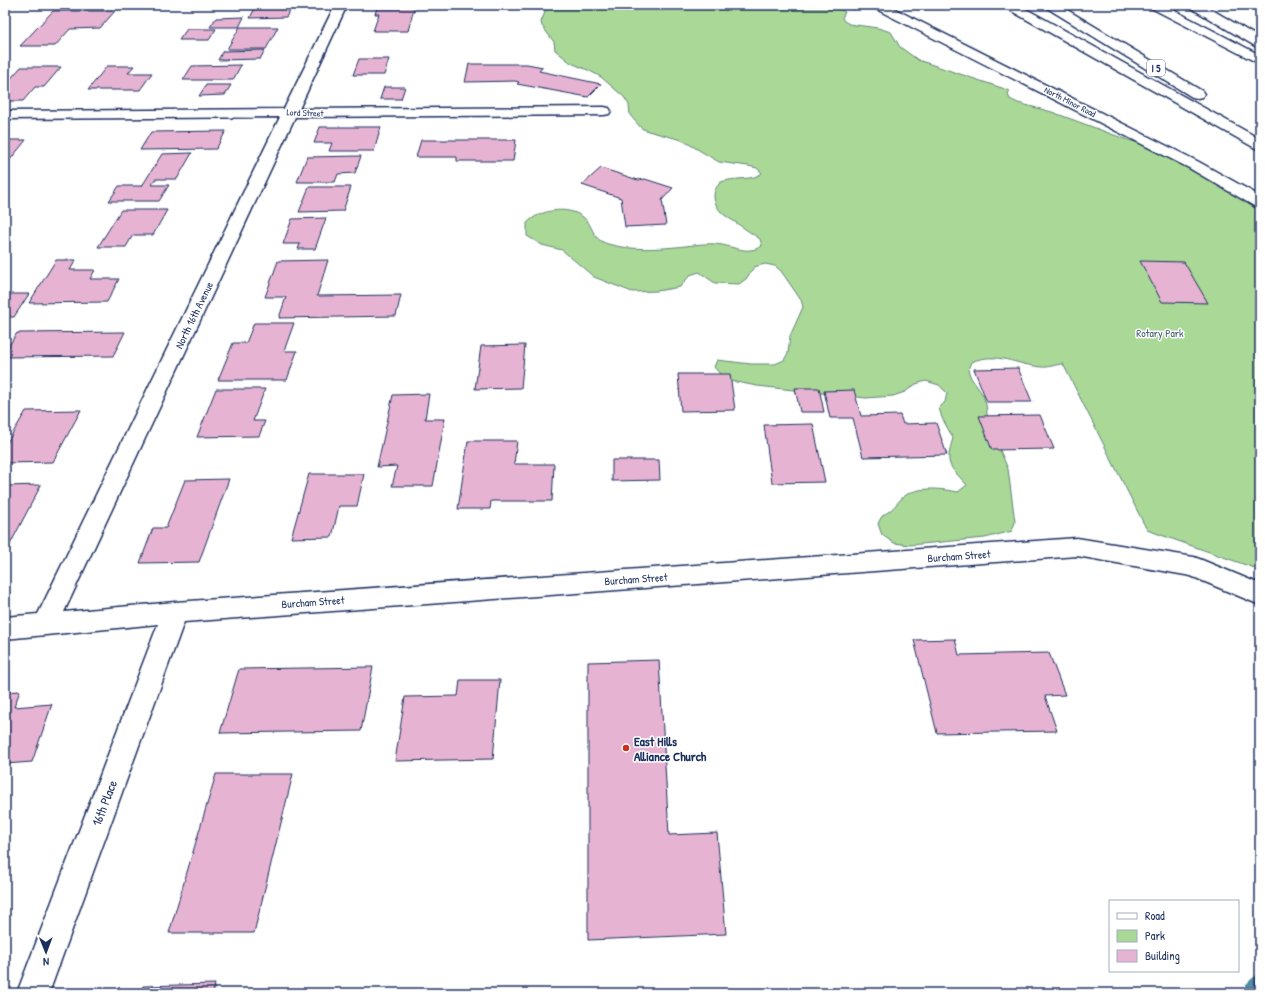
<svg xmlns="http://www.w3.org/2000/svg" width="1265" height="998" viewBox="0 0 1265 998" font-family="'Patrick Hand',sans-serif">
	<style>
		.green { fill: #aad897; stroke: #62847a }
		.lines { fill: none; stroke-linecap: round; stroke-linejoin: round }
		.stream { fill: #548ba7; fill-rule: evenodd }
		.building { fill: #e6b4d2; stroke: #1b2f5e }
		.minor-casing { stroke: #1b2f5e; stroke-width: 3 }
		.highway-casing { stroke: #1b2f5e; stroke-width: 3 }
		.path { stroke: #1b2f5e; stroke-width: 1.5; stroke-dasharray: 2 2; stroke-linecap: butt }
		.minor { fill: #fff; fill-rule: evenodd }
		.highway { fill: #fff; fill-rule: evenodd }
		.poi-dot { fill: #c8321e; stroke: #fff; stroke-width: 1.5 }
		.labels { text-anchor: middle; stroke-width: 3; stroke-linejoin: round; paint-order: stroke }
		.far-street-label { font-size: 9px; fill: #1b2f5e; stroke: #fff }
		.shield { fill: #fff; stroke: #5f6d8e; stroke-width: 1 }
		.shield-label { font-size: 10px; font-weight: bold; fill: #1b2f5e }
		.street-label { font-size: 11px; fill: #1b2f5e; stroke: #fff }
		.park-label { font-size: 11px; fill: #3f596c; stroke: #fff }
		.near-poi-label { font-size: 13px; font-weight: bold; fill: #1b2f5e; stroke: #fff; text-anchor: start }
		.near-street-label { font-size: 13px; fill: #1b2f5e; stroke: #fff }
	</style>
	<rect width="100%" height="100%" fill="#fff"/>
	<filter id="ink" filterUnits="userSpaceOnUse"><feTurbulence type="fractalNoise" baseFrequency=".025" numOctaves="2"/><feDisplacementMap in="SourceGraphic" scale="8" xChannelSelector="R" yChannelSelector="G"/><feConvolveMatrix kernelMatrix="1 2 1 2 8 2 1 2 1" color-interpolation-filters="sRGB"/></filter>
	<g filter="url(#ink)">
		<!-- green -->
		<path class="green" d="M543,5H833L845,12L842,18L844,21L849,24L878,28L891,32L900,47L918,60L1002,88L1009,91L1008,95L1010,99L1018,103L1052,112L1125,139L1142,144L1214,180L1260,211V570L1147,530L1063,364C1056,364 1049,368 1042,367C1015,365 998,351 971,362L968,370L971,378L983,395L986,404L988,422L1008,469L1015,522L1012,531L985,538L910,545L894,543L882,535L878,524C883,512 884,516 892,509C897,504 900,499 906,495C920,486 943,489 958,492L967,485C948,464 945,466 953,438L942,418L939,408L945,402L947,393L939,385L926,381L916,384L905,392L893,396L866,398L757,386L731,381L721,375L714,367L717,360L751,364H775L784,360L788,353L790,336L803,307L801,300L781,271L775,266L765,264L754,267L746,279L739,284L715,283L699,272L690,275L680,287L657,291L632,292L594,277L562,250L542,245L527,236V223C539,210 567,205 583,217C596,227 589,240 612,245C632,250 655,249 676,247C689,246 702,243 715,244C732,245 746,256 762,246L760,239L723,214C713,204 710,192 721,182C734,177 753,181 762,173L757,168L748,166L719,162L682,140L648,131L641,128L630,115L629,105L624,97L601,77L590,71L571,63L555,50L554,42L542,26L541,22L545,12V6Z"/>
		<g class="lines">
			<!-- stream -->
			<path class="stream" d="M1260,974V991L1258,993H1241C1244,985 1252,977 1260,974Z"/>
		</g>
		<!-- building -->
		<path class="building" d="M246,5H293L286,17L250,18L256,6H245Z
			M378,5H415L408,31H373L379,14H375Z
			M53,11H115L100,28L70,29L55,46H20Z
			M244,17L239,27H210L216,18Z
			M240,27H278L266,49H227Z
			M187,29H216L209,40H179Z
			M265,50L260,59L218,60L223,51Z
			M359,59H389L384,75H353Z
			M469,64H527L543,67L539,71L601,84L588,97L517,84L519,82L515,81L465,82Z
			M241,65L233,80H183L192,66Z
			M107,66H134L128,73H152L140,90H88Z
			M21,67H61L44,87H35L23,101H5V85Z
			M206,85H231L225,95L199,96Z
			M384,87H405L401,99H380Z
			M320,127H381L374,151H329L332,143H314Z
			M226,131L216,149L140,150L151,132Z
			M5,140H26L5,166Z
			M421,140H516L513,161H457V157H416Z
			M192,153L177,179H155L152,185H169L159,201H109L119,186H142L162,154Z
			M361,156L355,173L338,174L335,182H297L307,157Z
			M601,168L638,180L645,179L673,188L662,200L666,225L625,227L621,198L582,185Z
			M309,187H351L343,211L299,212Z
			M121,210H167L153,235H133L126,247H98Z
			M326,218L315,249H298L300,244H283L292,219Z
			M56,260H76L70,270H95L90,279H119L107,302L29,303Z
			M328,260L317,296L401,295L396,316L279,318L286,297H265L278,261Z
			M1140,261L1184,262L1208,303L1162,302Z
			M5,294H29L14,317H5Z
			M254,323H294L284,351H297L287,380H218L233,343H246Z
			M125,332L113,356L5,357V352L17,333Z
			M525,345L521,388L475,389L481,346Z
			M1018,368L1032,402H987L974,369Z
			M678,374H730L735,410L681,411Z
			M795,388H819L824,412H800Z
			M216,389H265L253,421H265L259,436L197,437Z
			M854,390L861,416L900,415L903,424L936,423L947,455L863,457L853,418H830L824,391Z
			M429,394L425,419H445L433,486H392L397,466L377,467L393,395Z
			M81,410L53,462L5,463V446L26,411Z
			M1040,415L1054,449L992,450L979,416Z
			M813,424L825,482L772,483L764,425Z
			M468,441H517L514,464H554L552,501H491L490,509H458Z
			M612,460H659L660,480L612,481Z
			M309,474H364L357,506H339L332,537L291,538Z
			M229,479L199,562L140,563L153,528H166L185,480Z
			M41,485L5,554V486Z
			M955,639L959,655L1049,653L1065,695L1045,696L1057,731L937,733L914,640Z
			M659,660L669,835L717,833L726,934L588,940V662Z
			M373,667L361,731L220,733L239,669Z
			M460,680H500L493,759L395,761L405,697L458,696Z
			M20,691L14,707L52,704L32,762L5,764V692Z
			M216,774H293L254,933H169Z
			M215,984L213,993H141L143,986Z"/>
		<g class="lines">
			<defs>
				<path id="minor" d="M335,5H347L299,109L604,107L609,108L611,111L609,114L604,115L295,117L64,612L175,602L1077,538L1194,557L1202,560L1260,584V605L1191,576L1077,556L184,622L49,993H17L158,624L5,639V617L38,614L280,117L5,119V111L284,109Z
					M872,5H887L1199,162L1260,196V208L1254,206L1189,168L874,8Z"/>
				<path id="highway" d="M1004,5H1019L1260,139V149L1255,148L1006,8Z
					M1045,5H1059L1202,91L1204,94L1202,97L1197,98L1192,97L1047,8Z
					M1149,5H1164L1260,55V64L1151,8Z
					M1189,5H1204L1260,38V47L1255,46L1191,8Z"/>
			</defs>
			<!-- minor casing -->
			<use href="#minor" class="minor-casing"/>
			<!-- highway casing -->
			<use href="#highway" class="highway-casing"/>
			<!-- path -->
			<path class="path" d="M846,5L854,10"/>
			<!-- minor -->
			<use href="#minor" class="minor"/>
			<!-- highway -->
			<use href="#highway" class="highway"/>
		</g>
	</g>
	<!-- markers -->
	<circle class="poi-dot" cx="626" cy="748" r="4"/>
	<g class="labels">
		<!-- far-street labels -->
		<g class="far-street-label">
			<text transform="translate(1070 102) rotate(27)" y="3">North Minor Road</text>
			<text transform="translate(305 113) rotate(2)" y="3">Lord Street</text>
		</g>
		<!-- shield labels -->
		<rect class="shield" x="1147" y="60" width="18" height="16" rx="3"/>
		<g class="shield-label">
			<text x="1156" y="72">I 5</text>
		</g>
		<!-- street labels -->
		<g class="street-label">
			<text transform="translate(194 315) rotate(-64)" y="4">North 16th Avenue</text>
			<text transform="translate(959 556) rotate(-4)" y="4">Burcham Street</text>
			<text transform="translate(636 579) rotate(-4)" y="4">Burcham Street</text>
			<text transform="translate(313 602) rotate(-4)" y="4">Burcham Street</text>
		</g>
		<!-- park labels -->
		<g class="park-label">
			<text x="1160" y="337">Rotary Park</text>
		</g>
		<!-- near-poi labels -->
		<g class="near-poi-label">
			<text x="634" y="746">East Hills<tspan x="634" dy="15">Alliance Church</tspan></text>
		</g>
		<!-- near-street labels -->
		<g class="near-street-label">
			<text transform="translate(104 803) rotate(-69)" y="5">16th Place</text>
		</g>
	</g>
	<!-- margin -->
	<rect width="1265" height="998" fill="none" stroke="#fff" stroke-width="20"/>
	<rect x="10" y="10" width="1245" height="978" fill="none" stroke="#1b2f5e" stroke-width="1.5" filter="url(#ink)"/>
	<!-- legend -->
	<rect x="1109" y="900" width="130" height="72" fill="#ffffff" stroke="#a4acbf"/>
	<rect x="1117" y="913" width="20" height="6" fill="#ffffff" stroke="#a4acbf"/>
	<text x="1145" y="920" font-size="12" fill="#1b2f5e">Road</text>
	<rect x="1117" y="930" width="20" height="12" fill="#aad897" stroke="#a4acbf"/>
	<text x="1145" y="940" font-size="12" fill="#1b2f5e">Park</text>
	<rect x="1117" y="950" width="20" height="12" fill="#e6b4d2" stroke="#a4acbf"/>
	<text x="1145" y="960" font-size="12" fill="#1b2f5e">Building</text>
	<!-- north arrow -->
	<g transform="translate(46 952) rotate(179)" stroke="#ffffff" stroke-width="3" paint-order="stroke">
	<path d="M0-3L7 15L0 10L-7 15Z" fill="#1b2f5e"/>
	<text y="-6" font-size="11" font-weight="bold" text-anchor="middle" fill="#1b2f5e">N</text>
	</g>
</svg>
